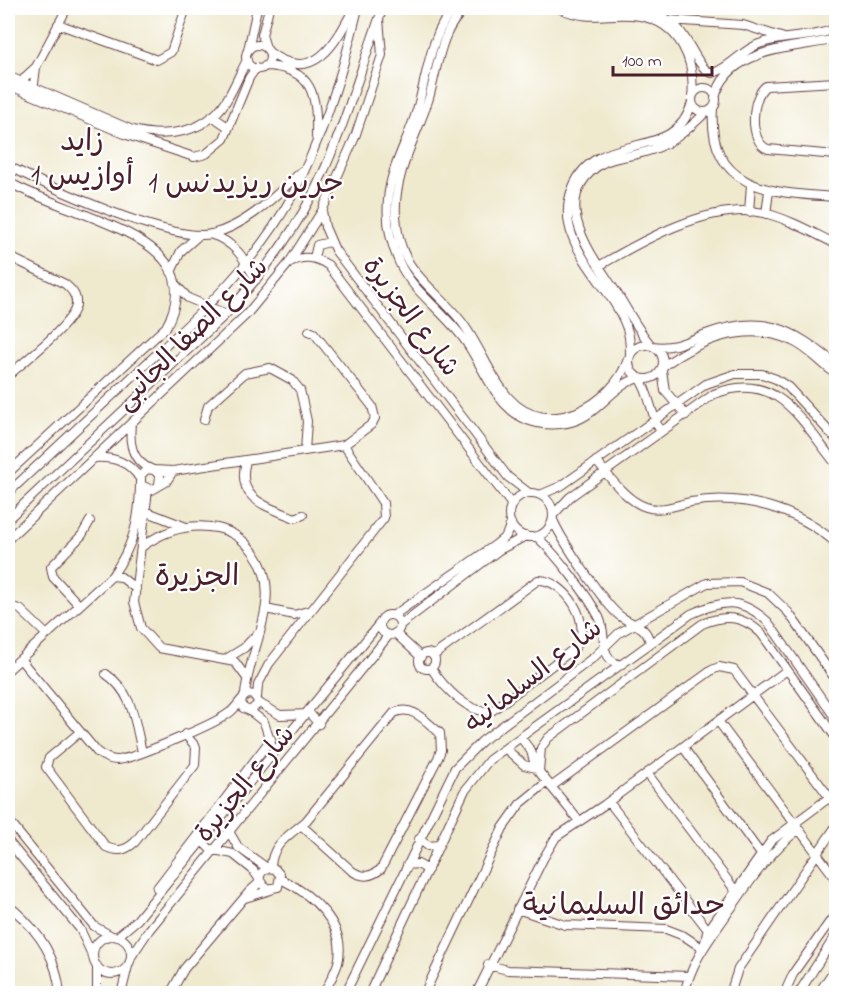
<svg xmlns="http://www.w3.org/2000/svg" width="844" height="1001" viewBox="0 0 844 1001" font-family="'Indie Flower','Playpen Sans Arabic',sans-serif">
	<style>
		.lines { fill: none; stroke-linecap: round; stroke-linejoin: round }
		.minor-casing { stroke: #633d43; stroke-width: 10 }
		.minor { stroke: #fff; stroke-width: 8 }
		.labels { text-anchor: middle; stroke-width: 4.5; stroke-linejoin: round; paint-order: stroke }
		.street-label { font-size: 27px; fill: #4a1f2b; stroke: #fff }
		.quarter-label { font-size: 30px; fill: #4a1f2b; stroke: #fff }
	</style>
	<rect width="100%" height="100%" fill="#fff"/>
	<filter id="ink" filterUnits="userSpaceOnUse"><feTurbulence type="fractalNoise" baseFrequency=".0167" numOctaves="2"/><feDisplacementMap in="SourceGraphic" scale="12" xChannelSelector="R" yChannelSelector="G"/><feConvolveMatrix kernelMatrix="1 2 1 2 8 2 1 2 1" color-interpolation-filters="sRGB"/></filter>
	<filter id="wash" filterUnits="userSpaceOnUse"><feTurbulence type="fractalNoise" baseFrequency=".008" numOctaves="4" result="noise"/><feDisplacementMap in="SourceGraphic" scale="24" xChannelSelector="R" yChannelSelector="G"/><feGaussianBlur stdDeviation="1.35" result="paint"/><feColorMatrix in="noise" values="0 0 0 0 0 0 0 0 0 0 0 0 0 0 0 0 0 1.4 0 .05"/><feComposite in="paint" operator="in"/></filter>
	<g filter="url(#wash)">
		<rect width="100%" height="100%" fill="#efe9ce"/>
	</g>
	<g filter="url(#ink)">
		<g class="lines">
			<defs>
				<path id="minor" d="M454,8C429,35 427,79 416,113C407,142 390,169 388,200C386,221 390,242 399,262C412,292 449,315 468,345C489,377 500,419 543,424C597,429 600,391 638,378
					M466,8C440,29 438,67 429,98C417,136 393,175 396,216C399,273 430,282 461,321C480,345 489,376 509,398C547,441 613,405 628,359
					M558,8C593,23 608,11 640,16C680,23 696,61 692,98
					M582,8C612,13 642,2 669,20C689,34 697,70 712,73C726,71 742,50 759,44C784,35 812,39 836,28
					M669,20L743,25L784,38
					M58,24L157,60L171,52L186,8
					M246 57a12 12 0 1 1 24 0a12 12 0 1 1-24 0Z
					M266,48L262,35L269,8
					M248,50L257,8
					M269,52C314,86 336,42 354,8
					M265,66C314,68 317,96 316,137
					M8,76L130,129C164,139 205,134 226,101C234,88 240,73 247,60
					M836,82L766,86C751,96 748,142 768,149L836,155
					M8,85L127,135L194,157L206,154L224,139L249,78L256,68
					M20,88L25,77L36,67L67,8
					M692 100a12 12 0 1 1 24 0a12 12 0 1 1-24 0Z
					M33,92L36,67
					M715,98C728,46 796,49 836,39
					M713,108C707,192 775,193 836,197
					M212,116L228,127
					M8,166C48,186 170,243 212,234C248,225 275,196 302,171
					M8,182C32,195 58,204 84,214C134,234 202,260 166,327L8,473
					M322,211L325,227L335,250L508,477L529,493
					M749,212L751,184
					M766,214L769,191
					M210,234C235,242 244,258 256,280
					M8,256L65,284C71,289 77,295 76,304C76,322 22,363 8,376
					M314,258L317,245L330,242
					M290,262C304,255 315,257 328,265L512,505
					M599,266C643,240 710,202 764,213C789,219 813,233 836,244
					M171,272L181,251L199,235
					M175,284L188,298L226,314
					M629 362a17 17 0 1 1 34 0a17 17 0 1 1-34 0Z
					M651,345C638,330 629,312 618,295C594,258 545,200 601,164C613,157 628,157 641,153C668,147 687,131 706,112
					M653,346C674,349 687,341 706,334C764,313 791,328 836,364
					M630,354C630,344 630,335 626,326C609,280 550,242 573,187C597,127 676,165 692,102
					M662,367C699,340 747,320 792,341C809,348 821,364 836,374
					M662,370L665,391L686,415
					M639,378C651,394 650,415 661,432
					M204,420L208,406L245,373L270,368L292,380L300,390L307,421L305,451
					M131,424C129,442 131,461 151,469
					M94,458C113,457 129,461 140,479
					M246,461C235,500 267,506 295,518L303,515
					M596,461C610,477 626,501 646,507C661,512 676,505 691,502C743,493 797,509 836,543
					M154,470L173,471L344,445L372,424L375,418L372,406L314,333L309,331
					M159,484L160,476L154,470L147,469L141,475V485L152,490L166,482L173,471
					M148,490L134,602L141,628L159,648L235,662L246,677
					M8,493C54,450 100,407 147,363C201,313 257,262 292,196C323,137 343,72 358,8
					M509 515a22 22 0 1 1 44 0a22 22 0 1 1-44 0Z
					M540,495L561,486L706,384L735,374H762L776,379L788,387L836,439
					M145,511L186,527
					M553,515L570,497L714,394C778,369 801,421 836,464
					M8,519L226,314C264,272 299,227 322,175C347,121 362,63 383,8
					M553,520C561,539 604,604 620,616C633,626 646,624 650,643
					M536,536C556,554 587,594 599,617C608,635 597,657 620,665
					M8,539L247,314L289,263L322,211L355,137L382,55L379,19
					M143,546C165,530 190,523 217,528C232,531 245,541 254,553C286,596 248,649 245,695
					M112,576L121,577L136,589
					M79,605L53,577L51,567L82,535L90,521
					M8,606L20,609L47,635
					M266,609L294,615L311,610
					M380 625a10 10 0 1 1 20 0a10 10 0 1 1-20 0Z
					M394,615L495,545L506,536L511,523
					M400,625L499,550L526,536
					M395,633L421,657
					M419 661a8 8 0 1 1 16 0a8 8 0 1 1-16 0Z
					M20,659L97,752C105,758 113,762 123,759C141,755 215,724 229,713C237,708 240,698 248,694L254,695L259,703L250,711L243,708L241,701
					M226,659L244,648L257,634
					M431,668C443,686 470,717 493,710L575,648C595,623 564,579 538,580L433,656
					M8,670L112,576C134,545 140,519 140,481
					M106,674C133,692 135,722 142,752
					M257,697L258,685L269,664L384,518L383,503L344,445
					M259,703L280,715L310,714L319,724
					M250,711L264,722L271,744
					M718,721L836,879
					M80,732L49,758L46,767L106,847C118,852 125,851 135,842L195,765L196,747L185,734
					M521,738L531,751L536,768L579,821
					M683,747L760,853
					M506,749L524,765L536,768
					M539,771L541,748L548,738L702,624C725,614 743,616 761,633L836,738
					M647,773L735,890
					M551,787L712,670L719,667L734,670L836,806
					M609,802L708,930
					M8,820L94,926L112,936
					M217,822L227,828L238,847L267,868
					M419,839L428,846L439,845
					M8,841L80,929L93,957
					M202,841L210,849L233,854L253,870L266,889L278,887L280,875L275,869L267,868L261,873L259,880
					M407,865L418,864L428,870
					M271,868C271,844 290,835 306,821L394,713C413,704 426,722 440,733L441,750L438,758L381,869C371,877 363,878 352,871L301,825
					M281,879C311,894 348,924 338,963C335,973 328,984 324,994
					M157,888L271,739
					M245,898L271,890
					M517,909L565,925L666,929L684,936L702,948
					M8,910H14C40,933 57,958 60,994
					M93 955a19 19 0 1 1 38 0a19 19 0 1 1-38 0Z
					M117,937L137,920L379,624
					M705,942L707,932L771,841L830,797
					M131,957L149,930L389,635
					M488,965L508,970L689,976
					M97,994V966
					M121,994L128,966
					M170,994L184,969L249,892L259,883
					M345,994L455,768L482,741L594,657L619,633L707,583L740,582L768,593L788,612L836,680
					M369,994L464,792L489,760L691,614C722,600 741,597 768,622L836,719
					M424,994L503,828L520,804L547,782
					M476,994L543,859L556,837L604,805L787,670
					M684,994C693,958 710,939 730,910C751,880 769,852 798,830
					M730,994L738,969L836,826
					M784,994L794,972L836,913
					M798,994L836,935
					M818,994L836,967"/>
			</defs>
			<!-- minor casing -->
			<use href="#minor" class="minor-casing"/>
			<!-- minor -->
			<use href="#minor" class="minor"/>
		</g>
	</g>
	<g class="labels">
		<!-- street labels -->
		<g class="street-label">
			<text transform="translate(412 316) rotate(53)" y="9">شارع الجزيرة</text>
			<text transform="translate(191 333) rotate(-45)" y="9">شارع الصفا الجانبى</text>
			<text transform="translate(532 675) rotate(-38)" y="9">شارع السلمانيه</text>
			<text transform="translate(244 783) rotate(-51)" y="9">شارع الجزيرة</text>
		</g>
		<!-- quarter labels -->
		<g class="quarter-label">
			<text x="82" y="150">زايد<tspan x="82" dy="34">أوازيس 1</tspan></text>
			<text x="246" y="192">جرين ريزيدنس 1</text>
			<text x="197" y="585">الجزيرة</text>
			<text x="624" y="914">حدائق السليمانية</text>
		</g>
	</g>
	<!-- margin -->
	<rect width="844" height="1001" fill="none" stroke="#fff" stroke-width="30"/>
	<!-- scale -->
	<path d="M613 66v9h99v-9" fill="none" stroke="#4a1f2b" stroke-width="3"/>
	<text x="622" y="66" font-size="18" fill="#4a1f2b" stroke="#ffffff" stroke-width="4.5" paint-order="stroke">100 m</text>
</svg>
